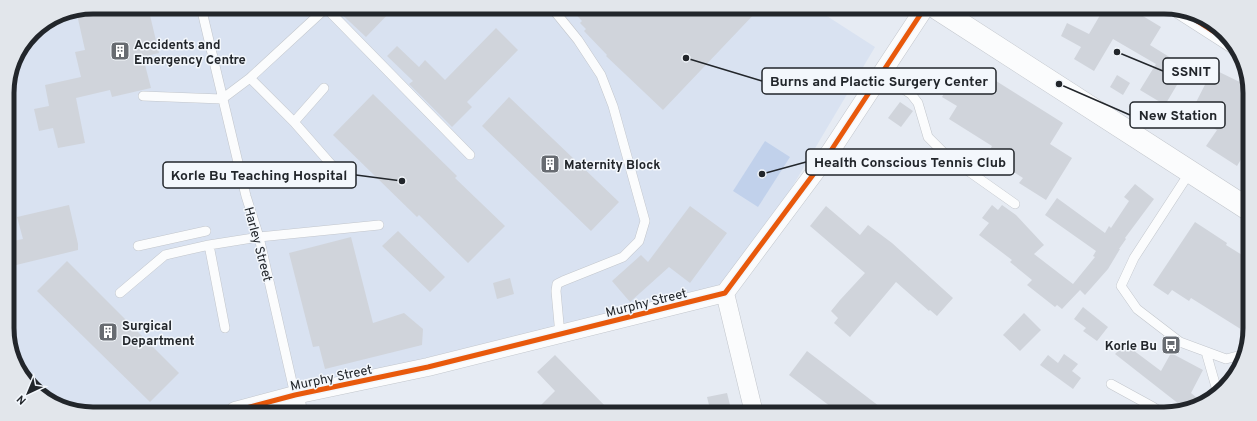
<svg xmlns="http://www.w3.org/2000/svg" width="1257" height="421" viewBox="0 0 1257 421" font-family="Overpass,sans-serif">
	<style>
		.built { fill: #d9e2f1 }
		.green { fill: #c1d1eb }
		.building { fill: #d0d4db }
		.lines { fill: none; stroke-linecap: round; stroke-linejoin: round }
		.lane-casing { stroke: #c2c6cc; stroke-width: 10 }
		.street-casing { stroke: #c2c6cc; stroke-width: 19 }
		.secondary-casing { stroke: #c2c6cc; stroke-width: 23 }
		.lane { stroke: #fbfcfd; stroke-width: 9 }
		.street { stroke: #fbfcfd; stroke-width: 18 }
		.secondary { stroke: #fbfcfd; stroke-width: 22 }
		.cycleway-casing { stroke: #f3f7fc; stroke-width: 8 }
		.cycleway { stroke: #e8590c; stroke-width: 5 }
		.labels { text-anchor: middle; stroke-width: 3; stroke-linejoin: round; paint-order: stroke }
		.poi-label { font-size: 13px; font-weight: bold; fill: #22262b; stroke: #f3f7fc; text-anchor: start }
		.street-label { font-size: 13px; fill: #22262b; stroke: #f3f7fc }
		.rim { fill: none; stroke: #22262b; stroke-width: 5 }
		.leader { fill: none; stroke: #22262b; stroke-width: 1.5 }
		.callout-dot { fill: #22262b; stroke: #f3f7fc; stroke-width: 1.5 }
		.callout { fill: #f3f7fc; stroke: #22262b; stroke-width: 1.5 }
		.callout-label { font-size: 14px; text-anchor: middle; font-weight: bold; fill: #22262b }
	</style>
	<rect width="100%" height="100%" fill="#e6ebf3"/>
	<!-- built -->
	<path class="built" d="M93,7L816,9L875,47L740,275L702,304L199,411H70L28,385L9,345L7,87L14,60L32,32L60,13Z"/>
	<!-- green -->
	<path class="green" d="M765,141L790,157L758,207L733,191Z"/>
	<!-- building -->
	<path class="building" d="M93,7H148L159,53L143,57L151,88L112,97L110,90L76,98L85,143L58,148L53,128L39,131L34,109L49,106L45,85L81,77L75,52L85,50L76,10Z
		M335,8H394L366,37Z
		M570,8H580L759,9L663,110L606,56L607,55L584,31L586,29L580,23L582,21Z
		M1103,10H1133L1161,27L1150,45L1187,68L1165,105L1140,90L1156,64L1113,39L1094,71L1074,59L1081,47L1061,36L1067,23L1089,34Z
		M496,28L518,50L467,102L472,107L452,127L409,84L413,81L387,56L397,46L419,67L425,60L445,80Z
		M977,69L1063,123L1050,144L1072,158L1046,200L1019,183L1023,178L987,155L992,146L949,119L957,106L942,97L950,83L963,91Z
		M1213,69L1248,86V130L1242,141L1248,145V148L1237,166L1206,146L1217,130L1189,116Z
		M1117,75L1130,83L1123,95L1110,87Z
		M373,94L457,176L455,178L505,226L468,263L419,215L417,217L333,135Z
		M509,97L619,202L591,231L482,126Z
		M900,102L913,111L901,127L888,118Z
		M1135,184L1154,199L1125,238L1126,239L1119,249H1120L1108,269L1085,295L1080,290L1062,309L1057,305L1055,307L1027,285L1032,280L1010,262L1012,260L979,235L989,223L982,218L992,205L998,210L1002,205L1016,215L1044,245L1034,254L1073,284L1095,257L1093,256L1096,251L1045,215L1057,198L1105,233L1109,226L1111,228L1129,201L1124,197Z
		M69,205L78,244V250L8,267V242L23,239L17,217Z
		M690,206L727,233L690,283L669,267L630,302L612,281L641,255L648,262Z
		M826,206L860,235L868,225L892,243L953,298L937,316L930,310L929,311L896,282L850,337L834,323L838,318L831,311L840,300L865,273L810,226Z
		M1195,222L1227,243L1226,245L1247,258V333L1191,298L1189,301L1172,290L1168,295L1153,285Z
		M398,231L445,277L430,292L382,246Z
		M351,237L373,323L404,313L423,329L422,345L325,369L319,346L313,347L289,253Z
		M67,261L179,373L150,402L37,291Z
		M510,278L514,294L497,299L493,283Z
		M1083,307L1108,327L1097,341L1083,331L1086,328L1074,319Z
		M1024,313L1041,330L1020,351L1003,335Z
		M1125,344L1161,371L1171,353L1203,370L1191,393L1202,402L1184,408L1115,354Z
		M807,351L888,413H839L789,375Z
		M1064,354L1078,364L1072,371L1081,378L1073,389L1040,365L1048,355L1058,363Z
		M555,355L611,412H546L540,406L555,391L537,372Z
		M727,393L732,413H711L707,397Z"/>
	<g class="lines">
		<defs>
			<path id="lane" d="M201,7L246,196L259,237L295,395
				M326,8L470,155
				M552,8L578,40L601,75L613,106L645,221L639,241L623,257L563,281L557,284L556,291L560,335
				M881,74L911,94L918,103L928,137L947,156L1015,204
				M250,78L294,122L344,179
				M143,96L222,99L250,78L326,8
				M294,122L324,88
				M1190,172L1134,258L1121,286L1137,309L1180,342L1226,359L1245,354
				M209,245L225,328
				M138,246L206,231
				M120,293L165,255L209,245L259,237L379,225
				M1206,352L1218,394
				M1111,384L1153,407L1164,414"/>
			<path id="street" d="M1180,10L1233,44
				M725,293L754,413
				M295,395L298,412
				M235,411L295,395L428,367L725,293L830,152L924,9"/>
			<path id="secondary" d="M938,9L1248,209"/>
		</defs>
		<!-- lane casing -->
		<use href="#lane" class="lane-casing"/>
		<!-- street casing -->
		<use href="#street" class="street-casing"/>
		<!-- secondary casing -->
		<use href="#secondary" class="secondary-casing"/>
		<!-- lane -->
		<use href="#lane" class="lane"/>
		<!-- street -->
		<use href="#street" class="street"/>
		<!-- secondary -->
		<use href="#secondary" class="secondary"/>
		<defs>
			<path id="cycleway" d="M1180,10L1233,44
				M235,411L295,395L428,367L725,293L830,152L924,9"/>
		</defs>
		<!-- cycleway casing -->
		<use href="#cycleway" class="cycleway-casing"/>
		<!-- cycleway -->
		<use href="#cycleway" class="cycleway"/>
	</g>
	<!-- icons -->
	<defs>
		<symbol id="building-square" viewBox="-11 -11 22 22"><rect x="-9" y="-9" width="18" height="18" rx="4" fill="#676b71" stroke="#f3f7fc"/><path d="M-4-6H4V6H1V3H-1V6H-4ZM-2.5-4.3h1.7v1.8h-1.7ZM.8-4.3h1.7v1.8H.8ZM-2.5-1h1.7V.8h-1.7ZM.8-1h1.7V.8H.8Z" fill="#fff"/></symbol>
		<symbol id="bus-square" viewBox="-11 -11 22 22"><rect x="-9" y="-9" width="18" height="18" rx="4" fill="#676b71" stroke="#f3f7fc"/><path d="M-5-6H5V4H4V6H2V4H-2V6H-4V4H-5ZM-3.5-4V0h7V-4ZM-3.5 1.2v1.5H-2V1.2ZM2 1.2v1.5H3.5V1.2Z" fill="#fff"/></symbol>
	</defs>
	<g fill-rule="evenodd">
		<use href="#building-square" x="109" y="40" width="22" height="22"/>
		<use href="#building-square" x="539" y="153" width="22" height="22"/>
		<use href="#building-square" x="97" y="321" width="22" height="22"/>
		<use href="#bus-square" x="1160" y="334" width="22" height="22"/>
	</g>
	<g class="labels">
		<!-- poi labels -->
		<g class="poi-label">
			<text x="134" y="49">Accidents and<tspan x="134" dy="15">Emergency Centre</tspan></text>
			<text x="564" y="169">Maternity Block</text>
			<text x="122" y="330">Surgical<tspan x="122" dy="15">Department</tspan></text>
			<text x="1157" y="350" text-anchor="end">Korle Bu</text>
		</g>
		<!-- street labels -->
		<g class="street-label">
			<text transform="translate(259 244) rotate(75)" y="5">Harley Street</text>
			<text transform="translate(646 302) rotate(-14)" y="5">Murphy Street</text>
			<text transform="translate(331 377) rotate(-12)" y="5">Murphy Street</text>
		</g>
	</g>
	<!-- crop -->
	<path d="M0 0H1257V421H0ZM93 14H1164A79 79 0 0 1 1243 93V328A79 79 0 0 1 1164 407H93A79 79 0 0 1 14 328V93A79 79 0 0 1 93 14Z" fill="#e2e6eb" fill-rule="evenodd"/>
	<path class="rim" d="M93 14H1164A79 79 0 0 1 1243 93V328A79 79 0 0 1 1164 407H93A79 79 0 0 1 14 328V93A79 79 0 0 1 93 14Z"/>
	<!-- callouts -->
	<path class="leader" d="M1117 52L1163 71M686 58L762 81M1059 84L1130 115M762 174L806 162M402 181L356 175"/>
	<g class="callout-dot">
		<circle cx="1117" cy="52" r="4"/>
		<circle cx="686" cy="58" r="4"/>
		<circle cx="1059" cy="84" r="4"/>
		<circle cx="762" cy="174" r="4"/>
		<circle cx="402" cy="181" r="4"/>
	</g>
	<g class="callout">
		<rect x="1163" y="58" width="56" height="26" rx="4"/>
		<rect x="762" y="68" width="234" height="26" rx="4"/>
		<rect x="1130" y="102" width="95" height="26" rx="4"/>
		<rect x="806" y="149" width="208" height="26" rx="4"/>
		<rect x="163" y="162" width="193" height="26" rx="4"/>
	</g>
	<g class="callout-label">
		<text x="1191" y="76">SSNIT</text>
		<text x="879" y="86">Burns and Plactic Surgery Center</text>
		<text x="1178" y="120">New Station</text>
		<text x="910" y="167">Health Conscious Tennis Club</text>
		<text x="259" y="180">Korle Bu Teaching Hospital</text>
	</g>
	<!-- north arrow -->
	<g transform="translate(28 393) rotate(224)" stroke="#f3f7fc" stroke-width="3" paint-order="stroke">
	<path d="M0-3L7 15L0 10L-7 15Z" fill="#22262b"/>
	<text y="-6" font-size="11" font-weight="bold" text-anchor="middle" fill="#22262b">N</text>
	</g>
</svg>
